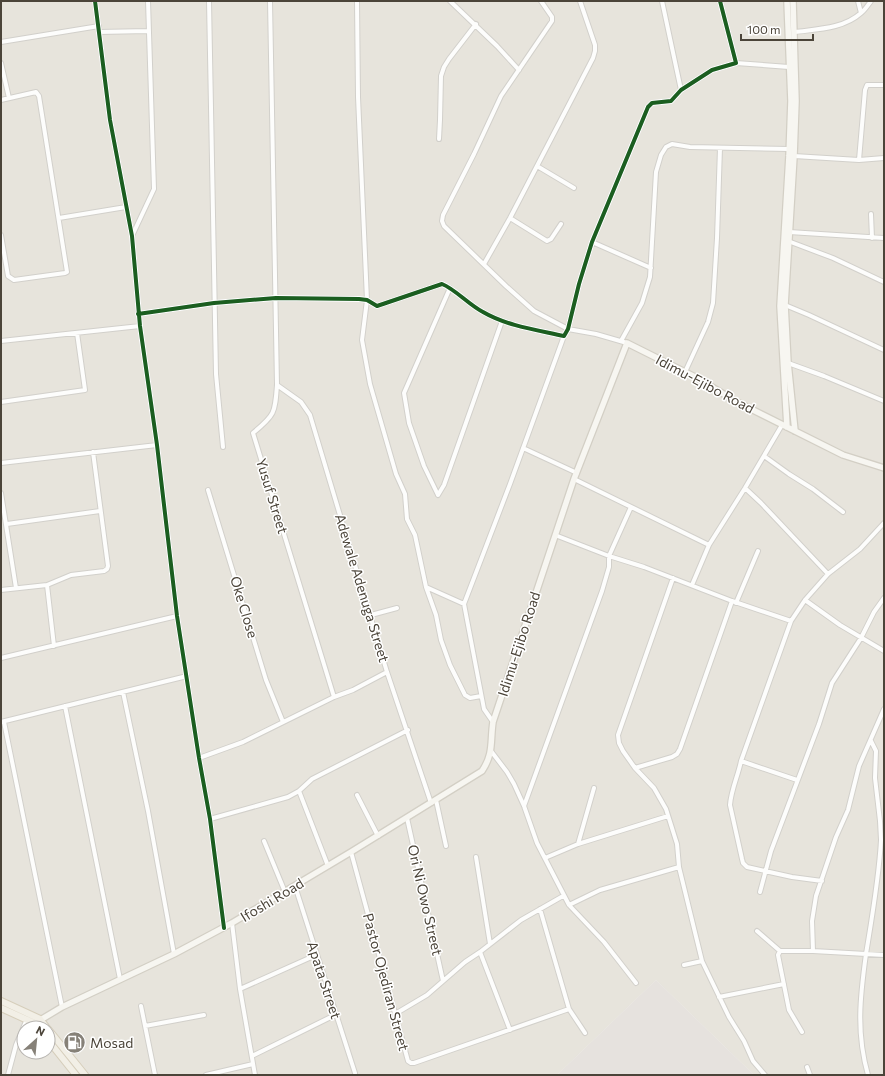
<svg xmlns="http://www.w3.org/2000/svg" width="885" height="1076" viewBox="0 0 885 1076" font-family="Commissioner,sans-serif">
	<style>
		.residential { fill: #e7e4dc; fill-rule: evenodd }
		.industrial { fill: #e6e2de }
		.lines { fill: none; stroke-linecap: round; stroke-linejoin: round }
		.street-casing { stroke: #d2d0cb; stroke-width: 6 }
		.secondary-casing { stroke: #d3cfc5; stroke-width: 8 }
		.primary-casing { stroke: #d6cebb; stroke-width: 8 }
		.street { stroke: #fdfdfc; stroke-width: 4 }
		.secondary { stroke: #f7f6f1; stroke-width: 5.5 }
		.primary { stroke: #f2efe6; stroke-width: 6 }
		.cycleway-casing { stroke: #fff; stroke-width: 6 }
		.cycleway { stroke: #1b5e20; stroke-width: 4 }
		.labels { text-anchor: middle; stroke-width: 3; stroke-linejoin: round; paint-order: stroke }
		.street-label { font-size: 14px; fill: #4b4439; stroke: #fff }
		.poi-label { font-size: 14px; fill: #4b4439; stroke: #fff; text-anchor: start }
	</style>
	<rect width="100%" height="100%" fill="#f4f2ee"/>
	<!-- residential -->
	<path class="residential" d="M1,1H884V1075H754L656,980L557,1075H1ZM24,1028H48V1052H24Z"/>
	<!-- industrial -->
	<path class="industrial" d="M656,980L754,1075H557Z"/>
	<g class="lines">
		<defs>
			<path id="street" d="M95,1L110,120L132,236L140,326L157,445L177,616L199,758L210,819L224,928
				M209,1L216,374L223,447
				M270,1L277,385C275,413 275,415 253,433L334,697
				M357,1L358,97L367,300L362,340L370,384L396,474L405,494L407,519L415,535L426,587L464,604L484,709L493,722
				M450,1L497,46L519,70
				M541,1L552,17V21L501,96L474,154L443,215L442,221L444,226L506,286L534,311L568,329L596,334L627,343
				M662,1L681,90
				M858,1L861,13
				M99,32L148,31
				M795,32C817,29 843,29 861,13C865,10 868,5 871,1
				M1,42L99,26
				M1,63L9,98
				M736,63L789,67
				M1,100L36,92L39,96L67,272L65,273L14,280L8,276L1,235
				M439,139L440,120L441,76L444,67L449,59L476,24
				M794,156L859,160L884,158
				M859,160L865,90L867,85H884
				M537,166L574,188
				M871,214L872,238
				M59,218L126,207
				M510,218L547,241L551,239L561,224
				M789,232L884,238
				M132,236L154,189L148,1
				M788,241L833,258L884,282
				M592,242L651,268
				M484,264L510,218L593,58L595,51V45L580,1
				M785,305L809,315L884,350
				M138,314L214,303L276,298L359,299L367,300L377,306L442,284C455,289 469,305 483,312C507,326 537,330 564,336L568,329L579,284L592,242L648,107L652,103L671,101L681,90L712,70L736,63L720,1
				M1,341L140,326
				M621,341L642,303L650,277L656,172L661,155L666,147L672,144L690,147L789,149
				M788,363L824,376L884,401
				M685,372L708,322L713,303L717,238L720,148
				M277,385L301,402L310,415L387,672L431,803
				M1,402L85,390L77,333
				M523,448L577,473
				M764,456L789,474L813,489L843,512
				M1,463L157,445
				M574,479L709,545
				M745,488L761,503L828,574
				M208,490L266,680L283,722
				M1,493L16,588
				M438,495L424,466L409,423L404,393L450,288
				M438,495L444,485L502,321
				M7,524L100,511
				M555,535L609,556L644,567L732,601L791,621L805,600L828,574L860,549L884,523
				M673,578L618,735L619,743L623,751L635,768L654,788L666,809L677,844L679,867L702,961L729,1017L744,1041L753,1061L765,1075
				M47,585L54,646
				M692,585L709,545L745,488L782,425
				M426,587L436,615L441,640L450,665L465,695L470,698L481,696
				M1,590L47,585L71,575L104,571L107,569L108,566L93,452
				M805,600L840,625L884,651
				M736,603L758,551
				M464,604L510,484L564,336
				M371,615L397,608
				M791,621L741,761C738,776 731,790 730,805L742,859L743,863L747,867L792,877L822,881
				M1,658L177,616
				M123,692L148,811L174,954
				M65,706L120,979
				M884,709L859,766L848,810L836,837L816,896L812,921L813,951L884,955
				M1,722L187,676
				M4,722L62,1007
				M491,751L507,772L514,784L524,806L537,843L569,905L604,942L636,983
				M199,758L243,742L334,697L353,690L387,672
				M741,761L797,780
				M635,768L672,757L677,754L680,749L732,601
				M299,791L328,866
				M357,795L378,836
				M436,800L446,846
				M524,806L602,591L609,567V556L631,507
				M407,818L443,981
				M210,819L288,797L299,791L312,779L408,730
				M264,841L285,892
				M578,844L594,788
				M351,852L408,1061L411,1063H414L569,1009
				M476,857L490,944
				M545,858L578,844L668,816
				M295,886L355,1073
				M760,892L771,851L819,724L832,683L861,638L874,612L884,598
				M569,905L600,890L679,867
				M540,909L569,1009L585,1033
				M232,923L240,989L255,1075
				M757,931L780,951
				M480,952L510,1030
				M684,965L702,961
				M240,989L316,955
				M719,997L784,984
				M141,1006L155,1075
				M395,1014L427,995L465,962L480,952L521,920L563,896
				M145,1026L204,1015
				M802,1032L789,1010L778,955L780,951H813
				M252,1056L335,1015
				M807,1067L810,1075
				M8,1075L16,1045L27,1019
				M206,1075L253,1064
				M868,1075C856,1033 860,997 866,954C872,917 879,878 881,840L880,821L875,778L876,751L871,741"/>
			<path id="secondary" d="M793,1L796,101L794,156L785,305L788,363L795,431
				M787,427L780,306L789,156L791,101L787,1
				M37,1022L62,1007L174,954L232,923L351,852L482,771C494,753 490,742 493,722L574,479L627,343L695,377L737,402L843,455L884,468"/>
			<path id="primary" d="M1,1001L40,1019L47,1028
				M1,1008L34,1023L38,1028
				M48,1029L85,1075
				M48,1040L76,1075"/>
		</defs>
		<!-- street casing -->
		<use href="#street" class="street-casing"/>
		<!-- secondary casing -->
		<use href="#secondary" class="secondary-casing"/>
		<!-- primary casing -->
		<use href="#primary" class="primary-casing"/>
		<!-- street -->
		<use href="#street" class="street"/>
		<!-- secondary -->
		<use href="#secondary" class="secondary"/>
		<!-- primary -->
		<use href="#primary" class="primary"/>
		<defs>
			<path id="cycleway" d="M95,1L110,120L132,236L140,326L157,445L177,616L199,758L210,819L224,928
				M138,314L214,303L276,298L359,299L367,300L377,306L442,284C455,289 469,305 483,312C507,326 537,330 564,336L568,329L579,284L592,242L648,107L652,103L671,101L681,90L712,70L736,63L720,1"/>
		</defs>
		<!-- cycleway casing -->
		<use href="#cycleway" class="cycleway-casing"/>
		<!-- cycleway -->
		<use href="#cycleway" class="cycleway"/>
	</g>
	<!-- icons -->
	<defs>
		<symbol id="fuel-disc" viewBox="-11 -11 22 22"><circle r="9.5" fill="#868178" stroke="#fff"/><path d="M-5.5-6h7V0h2V4h1.3V-2.5L3-4.5l.8-.8L6-3V5H2.5V1h-1V6h-7ZM-4.2-4.7v3.2H.2V-4.7Z" fill="#fff"/></symbol>
	</defs>
	<g fill-rule="evenodd">
		<use href="#fuel-disc" x="62" y="1030" width="25" height="25"/>
	</g>
	<g class="labels">
		<!-- street labels -->
		<g class="street-label">
			<text transform="translate(705 384) rotate(28)" y="5">Idimu-Ejibo Road</text>
			<text transform="translate(272 496) rotate(73)" y="5">Yusuf Street</text>
			<text transform="translate(362 588) rotate(73)" y="5">Adewale Adenuga Street</text>
			<text transform="translate(244 607) rotate(73)" y="5">Oke Close</text>
			<text transform="translate(519 644) rotate(-72)" y="5">Idimu-Ejibo Road</text>
			<text transform="translate(272 900) rotate(-31)" y="5">Ifoshi Road</text>
			<text transform="translate(425 900) rotate(77)" y="5">Ori Ni Owo Street</text>
			<text transform="translate(324 980) rotate(72)" y="5">Apata Street</text>
			<text transform="translate(386 982) rotate(75)" y="5">Pastor Ojediran Street</text>
		</g>
		<!-- poi labels -->
		<g class="poi-label">
			<text x="90" y="1048">Mosad</text>
		</g>
	</g>
	<!-- border -->
	<rect width="885" height="1076" fill="none" stroke="#4b4439" stroke-width="4"/>
	<!-- north arrow -->
	<g transform="translate(36 1040) rotate(27)"><circle r="19" fill="#ffffff" stroke="#b7b4b0"/>
	<path d="M0-3L7 15L0 10L-7 15Z" fill="#868178"/>
	<text y="-6" font-size="11" font-weight="bold" text-anchor="middle" fill="#4b4439">N</text>
	</g>
	<!-- scale -->
	<path d="M741 34v6h72v-6" fill="none" stroke="#4b4439" stroke-width="2"/>
	<text x="747" y="34" font-size="12" fill="#4b4439" stroke="#ffffff" stroke-width="3" paint-order="stroke">100 m</text>
</svg>
